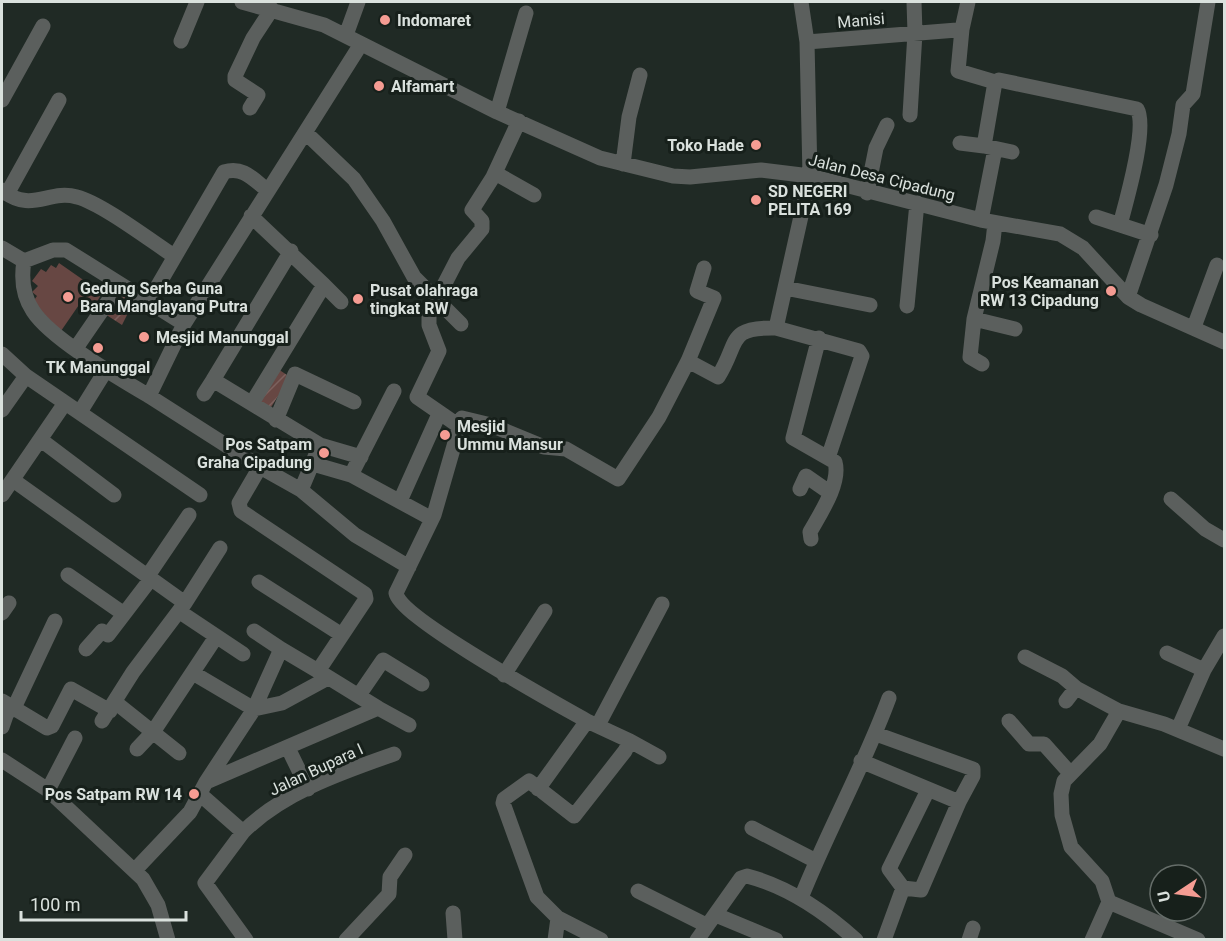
<svg xmlns="http://www.w3.org/2000/svg" width="1226" height="941" viewBox="0 0 1226 941" font-family="Roboto,sans-serif">
	<style>
		.grass { fill: #674743 }
		.garden { fill: url(#garden-furrows) }
		.lines { fill: none; stroke-linecap: round; stroke-linejoin: round }
		.minor { stroke: #5b5f5d; stroke-width: 15 }
		.poi-dot { fill: #f59c93; stroke: #17201b; stroke-width: 2 }
		.labels { text-anchor: middle; stroke-width: 6; stroke-linejoin: round; paint-order: stroke }
		.poi-label { font-size: 16px; font-weight: bold; fill: #dae1dd; stroke: #17201b; text-anchor: start }
		.street-label { font-size: 16px; fill: #dae1dd; stroke: #17201b }
	</style>
	<defs>
		<pattern id="garden-furrows" width="10" height="10" patternUnits="userSpaceOnUse" patternTransform="scale(1.5)"><rect width="10" height="10" fill="#674743"/><path d="M-1 1l2-2M0 10L10 0M9 11l2-2" fill="none" stroke="#7c615e"/></pattern>
	</defs>
	<rect width="100%" height="100%" fill="#202a25"/>
	<!-- grass -->
	<path class="grass" d="M59,263L102,293L94,307L83,299L61,331L32,303L37,296L32,292L38,286L32,281L41,269L46,272L51,265L56,268Z"/>
	<!-- garden -->
	<path class="garden" d="M121,291L135,299L122,325L105,314Z
		M278,369L290,377L270,409L258,402Z"/>
	<g class="lines">
		<!-- minor -->
		<path class="minor" d="M242,2L324,25L497,112L600,158L673,176L690,177L761,170L810,176L981,220L1060,234L1083,248L1128,297L1141,305L1224,342
			M801,2L807,42L810,176L776,328L859,351L862,356L828,458L835,462C841,483 820,514 810,532L811,539
			M962,29L958,71L995,82L999,80L1137,109C1148,127 1126,202 1120,225
			M346,35L358,2
			M181,41L197,2
			M807,42L957,30L962,29L968,2
			M995,82L984,146L1012,152
			M2,100L43,26
			M250,108L258,95L235,80V76L253,38L272,9
			M497,112L526,13
			M910,115L915,33L914,2
			M306,133L354,179L383,221L414,277L461,324
			M960,143L984,146
			M623,164L629,117L640,75
			M495,173L534,195
			M2,190C32,214 48,189 77,197C101,203 151,241 174,256
			M867,193L876,148L887,125
			M7,194L59,100
			M251,216L324,285L252,403
			M1096,217L1151,235
			M981,220L995,149
			M995,223L993,241L974,319L1015,329
			M2,248L24,261C21,279 23,296 33,311C51,339 119,378 149,396L184,324L361,44
			M24,261L53,250H66L184,324
			M324,285L341,302
			M785,288L870,305
			M1128,297L1166,185L1179,134L1183,105L1193,94L1208,2
			M149,301L224,172C243,166 253,179 267,190
			M907,306L917,203
			M974,319L970,357L982,364
			M1194,327L1217,265
			M819,338L793,438L828,458
			M76,348L109,300
			M2,354L26,376L200,495
			M688,361L718,377C740,342 726,327 776,328
			M213,380L291,251
			M204,394L213,380L320,445
			M2,410L26,376
			M80,412L106,370
			M276,420L295,374L354,402
			M459,426L417,397L439,351L429,325V314L458,258L482,229V221L472,210L493,177L519,121
			M41,440L114,495
			M313,464L351,475L432,519
			M260,467L301,490L355,535L409,567
			M351,475L394,391
			M13,480L185,603L220,548
			M800,489L806,476L829,492
			M301,490L320,445L361,457
			M2,495L65,403
			M1171,499L1205,529L1224,540
			M400,501L439,414
			M68,575L124,614
			M147,577L189,515
			M259,582L342,635
			M180,612L243,654
			M2,613L9,603
			M254,631L281,649
			M86,649L102,631L108,635L150,580
			M1167,653L1204,670
			M1025,657L1062,676L1076,688L1119,711L1164,724L1224,749
			M193,673L254,709L281,649L318,671
			M504,675L545,611
			M359,695L383,660L422,684
			M2,701L47,728L52,726L71,689L110,711
			M1066,701L1076,688
			M115,702L179,753
			M378,708L409,725
			M13,710L55,621
			M102,721L133,672L185,603
			M587,721C559,705 400,618 396,593L434,515L462,418L491,425L544,447L566,449L618,479L659,417L688,361L714,298L697,291L704,268
			M1009,721L1029,744H1044L1069,772
			M598,725L662,604
			M2,727L9,707
			M1178,729L1204,670L1224,636
			M876,734L973,769V776L959,802
			M630,741L659,757
			M288,748L308,789
			M137,749L153,732L216,637
			M2,760L48,790L143,879L158,905L168,940
			M861,761L959,802L921,890L903,888
			M206,782L254,709L282,703L328,678
			M538,789L587,721L630,741L625,751L574,816L529,781L504,799L503,803L537,897L558,918L601,940
			M48,790L75,738
			M201,795L243,832C283,792 343,772 394,754
			M752,828L816,861
			M243,832L205,883L246,940
			M135,870L190,812L206,782L378,708L318,671L366,599L365,594L241,511L239,503L260,467L149,396
			M638,891L706,925
			M801,898C828,830 864,766 889,698
			M1109,902L1198,940
			M453,913L455,940
			M716,915L776,940
			M346,940L389,894L390,877L405,855
			M555,940L558,918
			M697,940L741,878L747,876C789,887 824,911 856,940
			M884,940L903,888L889,869L928,790
			M969,940L973,928
			M1092,940L1109,902L1102,881L1071,847L1062,815L1061,794L1064,781L1100,744L1119,711"/>
	</g>
	<!-- markers -->
	<g class="poi-dot">
		<circle cx="385" cy="20" r="6"/>
		<circle cx="379" cy="86" r="6"/>
		<circle cx="756" cy="145" r="6"/>
		<circle cx="756" cy="200" r="6"/>
		<circle cx="1111" cy="291" r="6"/>
		<circle cx="68" cy="297" r="6"/>
		<circle cx="358" cy="299" r="6"/>
		<circle cx="144" cy="337" r="6"/>
		<circle cx="98" cy="348" r="6"/>
		<circle cx="445" cy="435" r="6"/>
		<circle cx="324" cy="453" r="6"/>
		<circle cx="194" cy="794" r="6"/>
	</g>
	<g class="labels">
		<!-- poi labels -->
		<g class="poi-label">
			<text x="397" y="26">Indomaret</text>
			<text x="391" y="92">Alfamart</text>
			<text x="744" y="151" text-anchor="end">Toko Hade</text>
			<text x="768" y="197">SD NEGERI<tspan x="768" dy="18">PELITA 169</tspan></text>
			<text x="1099" y="288" text-anchor="end">Pos Keamanan<tspan x="1099" dy="18">RW 13 Cipadung</tspan></text>
			<text x="80" y="294">Gedung Serba Guna<tspan x="80" dy="18">Bara Manglayang Putra</tspan></text>
			<text x="370" y="296">Pusat olahraga<tspan x="370" dy="18">tingkat RW</tspan></text>
			<text x="156" y="343">Mesjid Manunggal</text>
			<text x="98" y="373" text-anchor="middle">TK Manunggal</text>
			<text x="457" y="432">Mesjid<tspan x="457" dy="18">Ummu Mansur</tspan></text>
			<text x="312" y="450" text-anchor="end">Pos Satpam<tspan x="312" dy="18">Graha Cipadung</tspan></text>
			<text x="182" y="800" text-anchor="end">Pos Satpam RW 14</text>
		</g>
		<!-- street labels -->
		<g class="street-label">
			<text transform="translate(861 20) rotate(-5)" y="6">Manisi</text>
			<text transform="translate(882 177) rotate(14)" y="6">Jalan Desa Cipadung</text>
			<text transform="translate(316 769) rotate(-25)" y="6">Jalan Bupara I</text>
		</g>
	</g>
	<!-- border -->
	<rect width="1226" height="941" fill="none" stroke="#dae1dd" stroke-width="6"/>
	<!-- north arrow -->
	<g transform="translate(1178 893) rotate(257)"><circle r="28" fill="#17201b" stroke="#656d69" stroke-width="1.5"/>
	<path d="M0-4.5L10 22L0 15L-10 22Z" fill="#f59c93"/>
	<text y="-9" font-size="16" font-weight="bold" text-anchor="middle" fill="#dae1dd">U</text>
	</g>
	<!-- scale -->
	<path d="M21 911v9h165v-9" fill="none" stroke="#dae1dd" stroke-width="3"/>
	<text x="30" y="911" font-size="18" fill="#dae1dd" stroke="#17201b" stroke-width="4.5" paint-order="stroke">100 m</text>
</svg>
